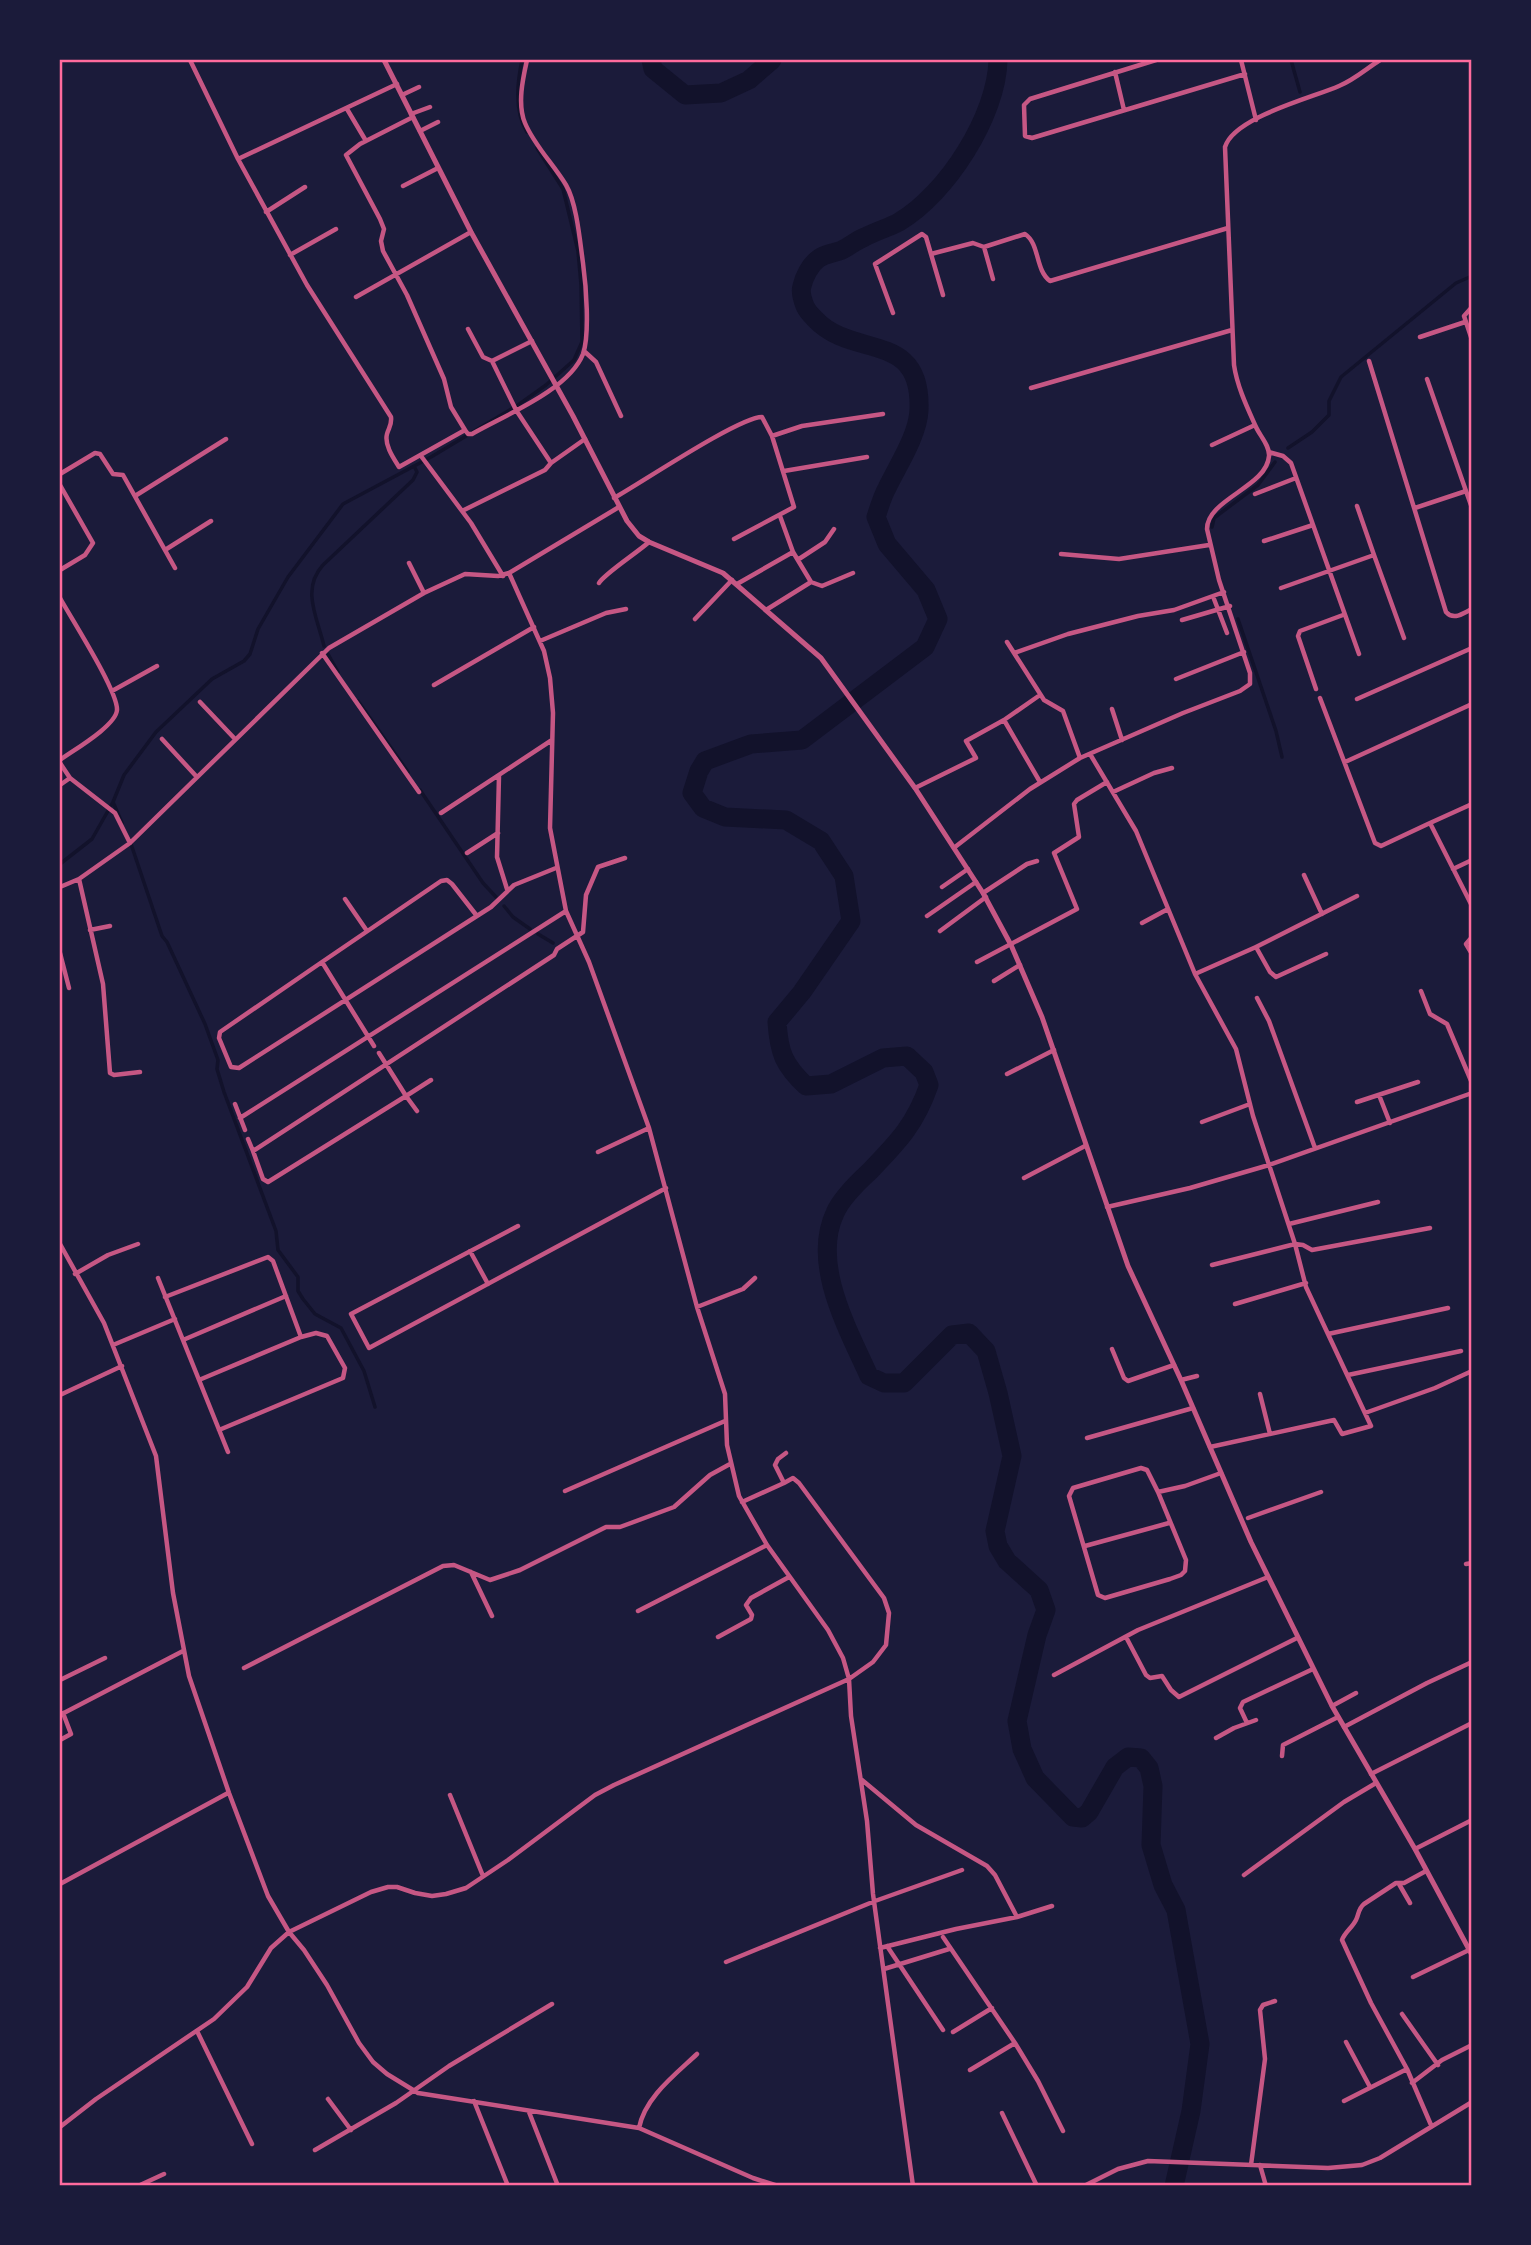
<svg xmlns="http://www.w3.org/2000/svg" width="1531" height="2245" viewBox="0 0 1531 2245" font-family="'Sofia Sans Condensed',sans-serif">
	<style>
		.lines { fill: none; stroke-linecap: round; stroke-linejoin: round }
		.stream { stroke: #12122b; stroke-width: 3.5 }
		.river { stroke: #12122b; stroke-width: 19 }
		.minor { stroke: #c65784; stroke-width: 4.5 }
		.tertiary { stroke: #c65784; stroke-width: 5 }
		.neatline { fill: none; stroke: #ff6b9d; stroke-width: 2.5 }
	</style>
	<rect width="100%" height="100%" fill="#1b1b3a"/>
	<g class="lines">
		<!-- stream -->
		<path class="stream" d="M522,60C517,83 514,111 527,132
			M1291,60L1300,92
			M1288,448L1312,432L1329,415V401L1341,377L1456,283L1472,276
			M1212,527L1214,518L1258,485L1275,462
			M1238,619L1276,731L1282,757
			M324,646C317,617 301,589 323,565L413,480L417,472L414,466
			M328,654L338,672
			M358,701L408,772
			M420,790L483,883L496,897
			M113,802L122,823
			M131,844L162,936L167,942L205,1024L218,1060L217,1069L224,1092L276,1231L278,1250L298,1277V1291L303,1299L315,1314L341,1328L364,1371L375,1407
			M60,864L92,839L113,802L124,775L156,732L212,679L244,661L250,654L258,629L288,577L343,504L431,457L518,405L546,385L574,360L582,342L581,284L578,251L563,189L537,148
			M504,906L513,917L530,929
			M538,934L553,943"/>
		<!-- river -->
		<path class="river" d="M651,60L653,69L685,95L721,93L749,80L772,60
			M998,60C997,115 947,194 899,222C888,228 876,231 865,237C857,240 850,246 842,250C835,253 824,254 818,259C810,265 804,277 802,286C800,292 803,301 805,306C807,311 811,315 815,319C853,360 922,329 919,410C918,435 898,465 887,488C882,497 879,508 876,517L887,544L926,590L938,619L925,647L802,740L751,744L705,761L699,771L692,793L703,808L725,817L786,820L821,841L844,876L851,921L802,992L777,1022C779,1053 784,1065 806,1086L831,1084L883,1058L907,1056L924,1072L929,1085C915,1125 898,1142 869,1172C857,1183 841,1199 835,1213C811,1264 848,1329 869,1376L884,1383H904L952,1335L969,1333L986,1351L998,1393L1012,1456L995,1531L998,1546L1007,1561L1039,1590L1046,1610L1037,1635L1017,1721L1022,1749L1035,1778L1073,1817L1082,1818L1089,1812L1115,1767L1128,1757L1141,1758L1149,1768L1153,1786L1151,1845L1163,1885L1176,1910L1200,2044L1191,2111L1174,2186"/>
		<!-- minor -->
		<path class="minor" d="M190,60L238,159L307,285L391,417C392,425 389,427 387,434C384,445 394,459 399,467L465,430L468,434H472C505,415 569,390 583,354C590,334 586,285 583,263C580,242 577,204 566,185C554,165 534,145 525,123C517,104 523,78 527,60
			M1156,60L1030,99L1024,105L1025,136L1032,138L1245,74
			M1241,60L1256,120
			M1115,72L1124,110
			M402,95L419,87
			M347,109L366,141
			M411,114L430,107
			M413,117L360,144L346,155L380,219L384,229L381,241L383,251L407,295L444,379L451,407L465,430
			M420,131L438,122
			M238,159L397,84
			M403,186L438,168
			M266,212L305,187
			M984,247L993,279
			M931,254L973,243L984,247L1025,234C1040,244 1035,270 1050,281L1228,228
			M290,255L336,229
			M356,297L471,232
			M1472,307L1464,316L1472,340
			M893,313L875,264L922,234L926,237L943,295
			M468,329L483,357L492,361L532,341
			M1420,337L1465,322
			M584,351L596,362L621,416
			M1369,361L1446,612C1454,621 1463,613 1472,609
			M1427,379L1466,491
			M1031,388L1232,330
			M772,436L802,426L883,414
			M1212,445L1255,425
			M1269,452L1283,456L1291,463L1359,654
			M421,456L471,523L503,576
			M551,463L585,439
			M784,471L867,457
			M60,474L95,453L100,454L113,474L123,475L175,568
			M60,485L93,543L85,555L60,570
			M1255,494L1296,478
			M135,496L226,439
			M614,498C641,483 739,417 762,417L772,436L794,507L734,539
			M1357,506L1374,555
			M1415,508L1466,491L1472,508
			M462,511L545,470L551,463L516,410L492,361
			M1264,541L1313,525
			M165,550L211,521
			M1061,554L1119,559L1209,545
			M799,559L825,542L834,529
			M409,563L424,593
			M509,573L544,651L550,678L553,713L550,828L566,911L589,962L649,1128L697,1307L725,1394L727,1445L739,1496L767,1545L828,1630L843,1658L849,1679L851,1716L867,1821L873,1894L913,2186
			M811,582L822,586L853,573
			M599,583C604,574 638,552 649,542
			M737,584L793,552
			M1281,588L1374,555L1404,638
			M60,598C71,618 118,691 117,710C116,726 72,751 60,760
			M1214,599L1227,633
			M766,610L811,582L793,552L780,516
			M695,619L732,580
			M1182,620L1230,606
			M540,641L606,613L626,609
			M1007,642L1044,700L1063,711L1080,758
			M322,653L419,792
			M1014,653L1068,634L1138,616L1174,610L1224,592
			M1176,679L1244,652
			M434,685L534,627
			M1316,689L1298,636L1300,631L1343,615
			M112,691L157,666
			M1320,698L1375,843L1381,846L1430,823
			M1357,699L1472,648
			M200,702L235,739
			M1112,709L1122,740
			M1004,720L1040,782
			M162,739L196,776
			M1090,754L1136,831L1195,974L1236,1049L1253,1116L1295,1244L1306,1287L1371,1426L1342,1434L1334,1420L1210,1447
			M1345,762L1472,704
			M60,763L70,778L115,813L130,843
			M499,776L497,857L507,889
			M60,785L70,778
			M915,788L976,758L966,741L1004,720L1040,695
			M1113,792L1154,773L1172,768
			M1472,804L1430,823L1472,906
			M441,813L552,740
			M955,847L1030,789L1080,758L1183,713L1240,691L1250,684V673L1219,580L1207,529C1207,499 1267,487 1269,456C1270,446 1260,436 1256,427C1247,407 1237,386 1234,365L1225,147C1234,117 1312,98 1339,86C1354,80 1366,69 1380,60
			M467,853L498,833
			M1453,869L1472,860
			M1304,875L1322,914
			M79,879L103,984L110,1073L114,1075L140,1072
			M60,887L79,879L130,843L329,648L424,593L465,574L498,576L509,573L619,507
			M942,887L968,869
			M983,893L1027,864L1037,861
			M345,899L367,931
			M927,916L976,882
			M1142,923L1168,909
			M90,930L110,926
			M940,931L986,897
			M1472,937L1466,944L1472,954
			M1256,947L1270,972L1276,977L1326,954
			M60,953L69,988
			M322,962L220,1032L219,1038L231,1067L239,1068L491,907L514,885L556,868
			M977,962L1077,909L1054,853L1079,837L1074,804L1077,800L1107,782
			M1195,974L1256,947L1357,896
			M994,981L1020,965
			M1421,991L1430,1014L1447,1024L1472,1083
			M1257,998L1269,1021L1315,1148
			M374,1046L322,962L441,881L447,880L452,884L477,916
			M1007,1074L1054,1050
			M1379,1095L1390,1123
			M1357,1102L1418,1082
			M235,1104L245,1130
			M417,1111L406,1096L431,1080
			M240,1118L566,911
			M1202,1122L1250,1104
			M248,1139L253,1151L554,955L557,949L583,932L586,895L598,867L625,858
			M253,1151L263,1179L268,1182L406,1096L379,1053
			M598,1152L649,1128
			M1024,1178L1085,1146
			M1107,1207L1190,1188L1269,1165L1472,1093
			M1289,1224L1378,1202
			M518,1226L351,1314L369,1348L666,1188
			M60,1244L104,1323L156,1456L173,1593L189,1676L229,1793L268,1896L289,1932L304,1950L327,1985L359,2043L373,2062L387,2074L418,2093L639,2128L753,2178L778,2186
			M470,1251L488,1284
			M1212,1265L1295,1244L1303,1245L1312,1250L1430,1228
			M75,1274L108,1255L138,1244
			M158,1278L228,1452
			M165,1297L268,1257L273,1261L301,1337L316,1333L327,1336L345,1368L343,1378L219,1430
			M1235,1304L1306,1283
			M697,1307L743,1289L755,1278
			M1328,1334L1448,1308
			M183,1340L286,1296
			M113,1345L175,1319
			M1112,1349L1124,1378L1128,1381L1174,1365
			M1348,1375L1461,1351
			M199,1380L301,1337
			M1181,1380L1197,1376
			M1260,1394L1270,1434
			M60,1395L122,1366
			M1365,1413L1435,1388L1472,1371
			M1087,1438L1193,1408
			M565,1491L725,1421
			M1158,1492L1186,1560L1185,1571L1181,1575L1170,1579L1105,1598L1098,1595L1069,1496L1073,1488L1141,1468L1147,1470L1158,1492L1185,1486L1221,1473
			M742,1502L784,1483L775,1465L778,1459L786,1453
			M1248,1518L1321,1492
			M1085,1546L1169,1523
			M1466,1564L1472,1563
			M471,1572L492,1616
			M638,1611L767,1545
			M718,1637L751,1619L752,1615L746,1605L751,1598L789,1577
			M1126,1637L1146,1675L1150,1678L1162,1676L1171,1690L1179,1697L1297,1638
			M244,1668L443,1566L454,1565L490,1580L520,1570L606,1527H620L674,1507L710,1475L730,1464
			M1054,1675L1138,1630L1268,1577
			M60,1680L105,1658
			M1332,1706L1356,1693
			M60,1715L183,1651
			M1247,1723L1240,1708L1243,1702L1313,1669
			M1344,1727L1427,1683L1472,1662
			M1216,1738L1234,1728L1256,1720
			M60,1740L71,1734L63,1713
			M1282,1756L1283,1745L1338,1717
			M1371,1774L1472,1723
			M862,1780L916,1825L987,1866L995,1875L1017,1917
			M450,1795L483,1876
			M1415,1849L1472,1820
			M1426,1871L1404,1883H1396L1364,1904C1358,1909 1359,1914 1356,1920C1352,1928 1345,1932 1342,1940L1371,2003L1407,2069L1431,2125
			M1244,1875L1344,1802L1376,1783
			M60,1884L228,1793
			M1399,1884L1410,1903
			M943,1937L1015,2043L1038,2081L1063,2131
			M887,1946L943,2030
			M880,1948L956,1929L1017,1917L1052,1906
			M726,1962L875,1901L962,1870
			M884,1969L949,1949
			M1413,1977L1469,1950
			M1402,2014L1438,2065
			M197,2031L252,2144
			M953,2032L992,2008
			M1346,2042L1370,2087
			M970,2070L1015,2043
			M1412,2083L1442,2060L1472,2045
			M328,2099L351,2130
			M474,2101L508,2186
			M1344,2101L1407,2069
			M529,2112L558,2186
			M1002,2113L1037,2186
			M60,2127L96,2099L214,2019L247,1987L271,1948L289,1932L371,1892L388,1887H397L415,1893L432,1896L446,1894L466,1888L508,1860L595,1795L614,1785L849,1679L873,1662L886,1645L889,1613L884,1598L799,1483L793,1478L784,1483
			M639,2128C645,2097 676,2074 697,2054
			M315,2150L396,2103L449,2066L552,2004
			M1251,2165L1265,2059L1260,2010L1263,2005L1275,2001
			M1260,2165L1266,2186
			M138,2186L164,2174
			M1084,2186L1118,2169L1148,2161L1328,2168L1362,2165L1380,2158L1472,2102"/>
		<!-- tertiary -->
		<path class="tertiary" d="M384,60L471,232L573,416L627,521L639,536L649,542L723,573L821,658L915,788L983,893L1011,945L1042,1017L1128,1266L1181,1380L1251,1542L1332,1706L1415,1849L1472,1955"/>
	</g>
	<!-- border -->
	<rect width="1531" height="2245" fill="none" stroke="#1b1b3a" stroke-width="122"/>
	<rect x="61" y="61" width="1409" height="2123" class="neatline"/>
</svg>
